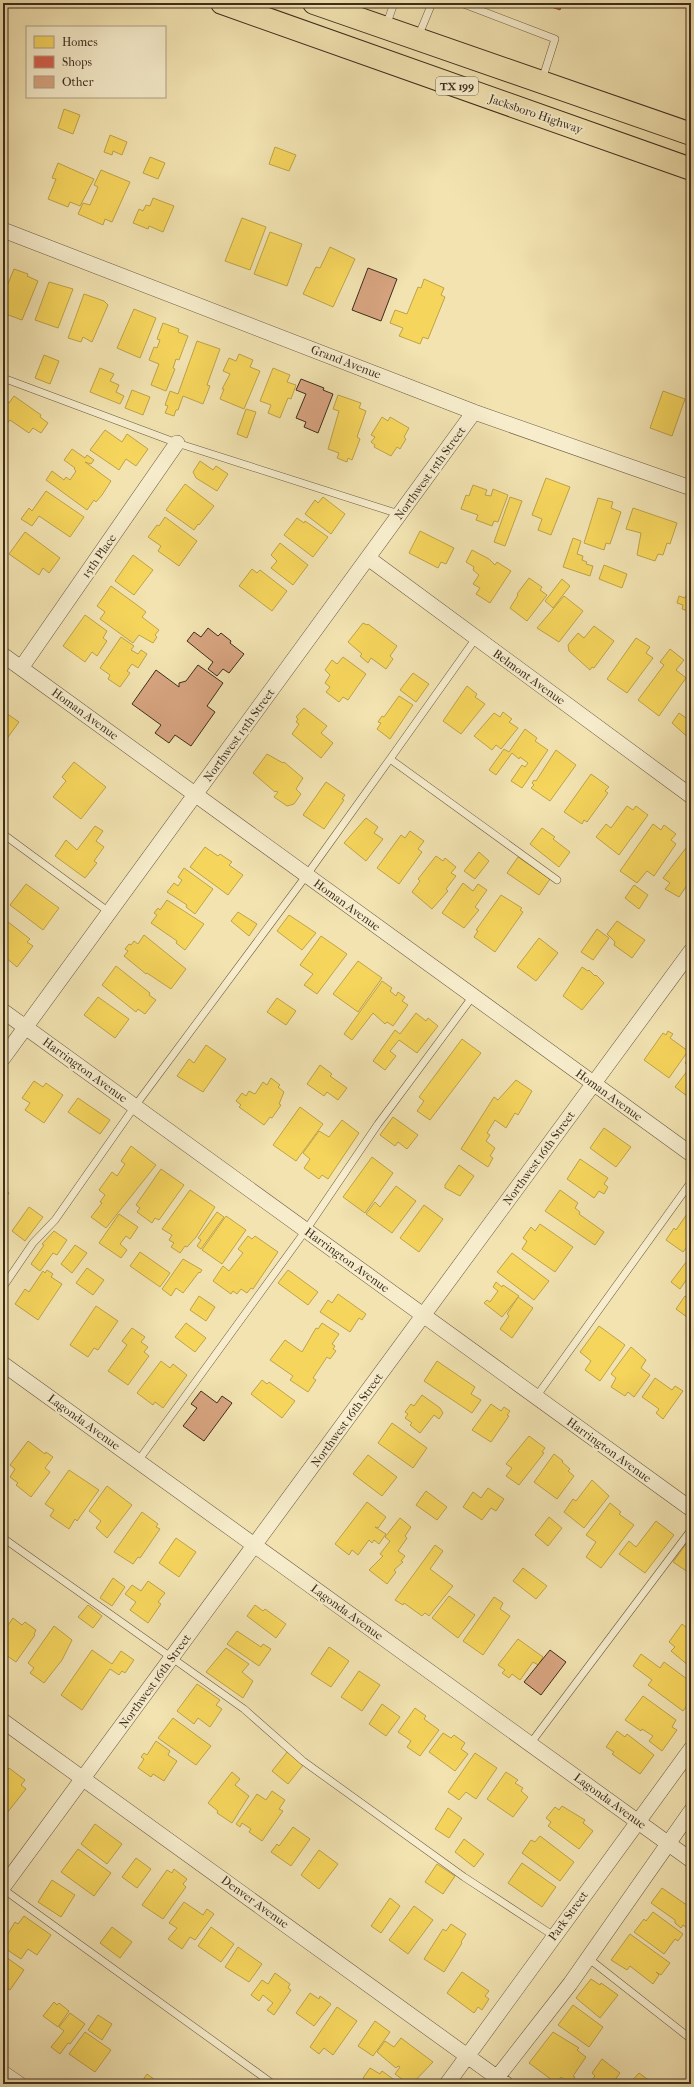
<svg xmlns="http://www.w3.org/2000/svg" width="694" height="2087" viewBox="0 0 694 2087" font-family="'IM FELL French Canon',serif">
	<style>
		.homes { fill: #f6d55c; stroke: #bea349 }
		.shops { fill: #d6604d; stroke: #a8513f }
		.building { fill: #d8a481; stroke: #3c2d1d }
		.lines { fill: none; stroke-linecap: round; stroke-linejoin: round }
		.lane-casing { stroke: #6a5a42; stroke-width: 8 }
		.street-casing { stroke: #6a5a42; stroke-width: 16 }
		.primary-casing { stroke: #3c2d1d; stroke-width: 24 }
		.lane { stroke: #f7edcc; stroke-width: 7 }
		.street { stroke: #f7edcc; stroke-width: 15 }
		.primary { stroke: #f2e3b1; stroke-width: 22 }
		.labels { text-anchor: middle; stroke-width: 4; stroke-linejoin: round; paint-order: stroke }
		.shield { fill: #f7edcc; stroke: #746752; stroke-width: 1 }
		.shield-label { font-size: 11px; font-weight: bold; fill: #3c2d1d }
		.street-label { font-size: 12px; fill: #3c2d1d; stroke: #f7edcc }
	</style>
	<rect width="100%" height="100%" fill="#f2e3b1"/>
	<filter id="stains"><feTurbulence type="fractalNoise" baseFrequency=".005" numOctaves="4"/><feColorMatrix values="0 0 0 0 .2 0 0 0 0 .09 0 0 0 0 .02 0 0 0 .5 -.17"/></filter>
	<radialGradient id="worn" r=".72"><stop offset=".6" stop-color="#630" stop-opacity="0"/><stop offset="1" stop-color="#630" stop-opacity=".3"/></radialGradient>
	<!-- homes -->
	<path class="homes" d="M64,109L80,115L73,134L58,128Z
		M110,135L127,142L122,155L113,151L112,155L104,152Z
		M275,147L296,155L289,171L269,164Z
		M150,157L165,163L158,179L143,173Z
		M58,163L94,179L80,206L70,202L68,207L48,199L56,179L52,178Z
		M101,170L130,182L112,222L105,219L103,225L78,214L83,203L90,205L98,187L94,185Z
		M153,198L174,206L163,232L149,226L148,229L133,223L139,209L143,211L146,205L150,206Z
		M242,218L266,227L250,270L225,261Z
		M270,232L302,244L287,286L254,274Z
		M330,247L355,259L333,307L303,294L316,267L320,268Z
		M14,269L28,274L27,276L38,281L22,320L3,313V296Z
		M424,279L444,288L441,295L445,297L428,339L423,337L420,344L399,336L403,328L390,323L395,310L407,314L418,287L421,288Z
		M49,282L73,289L58,328L35,320Z
		M84,294L104,301L108,305L92,342L83,337L81,342L68,338Z
		M134,309L156,318L140,358L117,348Z
		M163,323L179,329L178,332L188,336L179,360L176,359L173,368L175,369L166,391L151,385L159,364L149,360L154,347L157,348L160,340L157,339Z
		M197,341L220,349L207,385L210,386L203,404L183,396L178,410H176L174,416L165,413L168,406L165,405L170,391L178,394Z
		M239,354L253,360L250,367L260,371L244,409L220,399L224,389H222L230,374L223,371L229,358L236,361Z
		M44,355L59,361L50,384L35,378Z
		M100,368L114,374L110,381L119,385L116,392L124,396L120,404L90,392Z
		M273,368L290,375L287,382L296,385L291,399L288,398L280,418L268,413L271,405L260,401Z
		M132,390L150,397L143,415L125,408Z
		M663,391L685,399L672,436L650,428Z
		M338,395L361,403L359,408L366,411L357,437L360,439L352,460L348,458L347,462L337,458L339,453L328,449L339,411L333,409Z
		M14,396L41,415L40,417L48,423L41,433L33,428L29,433L10,420L6,425L3,423V399L9,403Z
		M246,409L256,412L247,438L237,434Z
		M382,417L388,421L390,417L409,428L404,437L406,439L400,449L397,447L391,456L374,447L375,445L371,442L375,437L371,435Z
		M105,430L122,442L127,434L148,449L136,466L126,459L119,470L90,450Z
		M72,449L85,458L87,455L94,460L91,464L85,462L111,481L102,495L96,502L94,500L87,510L46,480L52,471L64,480L66,477L70,480L76,471L74,469L75,468L64,460Z
		M200,461L213,470L216,466L228,474L217,491L196,478L193,472Z
		M546,478L570,487L551,535L538,530L542,519L532,515Z
		M185,484L214,506L199,525L198,524L194,530L166,510Z
		M473,485L487,490L485,495L491,496L493,489L508,495L498,522L494,521L492,526L476,520L478,515L461,509L466,495L469,496Z
		M46,491L84,517L70,537L39,516L32,526L21,519L29,508L32,511Z
		M323,497L345,514L331,534L305,514L315,500L318,503Z
		M510,497L522,501L505,546L494,542Z
		M598,498L613,502L611,508L621,512L610,544L606,543L604,550L584,543Z
		M633,508L677,523L670,544L667,543L663,555L658,554L655,561L637,555L641,533L626,529Z
		M165,517L197,541L179,566L158,551L161,546L148,537L157,525L159,526Z
		M297,518L304,523L305,521L328,537L313,557L284,535Z
		M420,531L454,548L446,564L441,562L438,568L409,553Z
		M25,532L60,558L49,573L43,568L39,575L9,554Z
		M573,538L581,541L577,554L583,556L582,560L587,562L586,564L593,566L590,576L563,567Z
		M280,543L308,565L293,585L271,568L277,561L271,555Z
		M472,550L489,559L495,565L497,562L511,571L490,603L476,594L480,588L473,584L479,575L473,570L474,567L466,562Z
		M133,555L153,570L134,595L115,581Z
		M604,565L627,574L622,588L599,579Z
		M252,569L257,573L260,570L287,591L272,611L239,586Z
		M529,578L542,587L540,590L547,595L527,621L510,608L518,595L517,594Z
		M562,579L570,586L553,608L545,601Z
		M111,586L141,608L146,612L142,617L159,630L155,635L157,637L153,643L139,635L133,643L100,619L105,612L97,606Z
		M687,594L691,596V612L682,609L683,605L677,603L679,596L685,598Z
		M564,596L583,611L559,642L537,628Z
		M85,615L107,631L103,638L107,641L97,656L92,652L85,662L63,646Z
		M363,623L367,625L368,624L397,646L390,656L393,659L386,669L371,658L368,663L360,656L362,654L348,642Z
		M594,626L614,641L594,668L592,667L590,670L569,651L568,645L578,633L584,638Z
		M121,637L134,646L131,650L138,654L141,650L147,654L138,668L132,664L127,671L130,673L120,687L108,679L110,675L100,668Z
		M636,638L650,647L646,653L653,658L627,693L607,679Z
		M670,649L684,660L676,670L686,678L659,716L638,700L664,665L660,662Z
		M343,657L366,674L348,700L343,697L339,702L326,692L330,687L325,683L330,675L325,670L332,660L337,664Z
		M413,673L429,684L416,702L400,690Z
		M467,686L477,694L475,697L485,704L461,734L443,721Z
		M399,696L413,705L390,739L377,729L381,723L378,722L382,716L384,717Z
		M304,708L327,726L321,733L333,743L321,758L292,734L299,724L296,722L298,719L296,717Z
		M691,709V740L672,723L679,713L686,718Z
		M3,711L19,722L3,744Z
		M503,712L512,719L509,722L518,728L501,749L496,745L492,750L474,736L494,713L500,717Z
		M525,729L537,738L535,741L548,750L522,788L511,781L522,765L525,767L528,763L520,757L519,759L512,753L496,775L489,770L504,749L509,752Z
		M556,750L576,765L550,801L531,788L534,785L532,783L534,780L536,781Z
		M267,754L283,763L284,762L303,778L296,789L301,794L294,804L287,806L274,797L278,792L276,791L275,792L253,773Z
		M74,762L106,787L81,819L53,797L66,781L62,777Z
		M591,774L609,787L605,791L608,793L587,822L584,820L582,824L564,812Z
		M326,782L345,795L342,799L344,800L324,829L303,815Z
		M627,806L633,810L636,806L648,815L619,855L596,837L606,824L611,828Z
		M366,818L378,827L374,833L383,839L366,861L344,843Z
		M653,824L661,830L664,825L676,834L671,840L676,844L654,876L647,871L637,883L620,871Z
		M95,826L103,831L96,841L104,847L94,861L97,863L85,878L55,856L66,840L77,850Z
		M542,828L555,837L553,839L570,852L559,867L530,844Z
		M410,831L424,841L418,849L422,852L399,884L377,868L401,835L405,838Z
		M689,844L691,845V882L690,881L679,897L665,889L670,883L663,878Z
		M205,847L218,856L220,854L232,862L229,865L243,875L228,895L190,867Z
		M479,852L489,861L475,879L464,871Z
		M436,856L443,861L445,858L456,867L451,873L456,876L446,889L448,891L432,909L412,892L420,881L418,879Z
		M518,857L550,879L539,895L507,873Z
		M184,868L213,889L195,914L186,907L187,905L167,892L174,883L178,886L182,880L178,877Z
		M463,883L473,891L478,884L487,890L475,907L479,910L464,928L442,913Z
		M26,884L59,908L43,930L10,905Z
		M634,885L648,895L639,909L625,898Z
		M501,895L522,908L520,910L523,912L495,952L474,937L478,931L476,930Z
		M167,900L204,924L185,950L176,943L177,941L151,923L157,915L154,913L158,908L160,910Z
		M238,912L257,924L249,936L231,921Z
		M289,915L316,933L302,950L277,931Z
		M3,918L30,939L27,942L33,946L17,967L5,957L8,953L3,949Z
		M617,921L645,940L632,958L614,945L615,942L607,934Z
		M597,929L609,938L593,960L581,952Z
		M144,935L186,969L171,989L147,973L146,974L124,956L128,951L125,949L129,944L131,945L134,941L138,944Z
		M321,936L347,954L317,994L304,985L313,974L300,965Z
		M539,938L558,953L536,981L517,967Z
		M358,961L382,978L358,1012L333,994Z
		M116,966L150,993L149,995L156,1000L145,1014L138,1009L136,1012L102,985Z
		M582,967L588,971L589,970L595,976L596,975L604,983L582,1010L563,996Z
		M382,981L392,988L390,991L396,996L398,992L405,997L402,1001L408,1005L393,1026L387,1022L385,1024L373,1013L352,1040L344,1034Z
		M98,997L129,1019L115,1038L84,1015Z
		M277,998L296,1011L286,1025L267,1012Z
		M416,1013L426,1021L428,1018L438,1026L417,1053L399,1040L390,1051L396,1056L385,1070L373,1061L395,1030L400,1034Z
		M668,1031L673,1034L670,1038L688,1051L669,1078L644,1060L663,1033L666,1035Z
		M462,1039L481,1053L430,1120L417,1111L424,1101L419,1097Z
		M206,1045L226,1059L203,1092L177,1076L189,1059L194,1063Z
		M691,1055V1094L687,1096L675,1087L691,1066L685,1063Z
		M320,1065L332,1074L330,1076L347,1088L338,1100L327,1092L324,1096L307,1084Z
		M271,1078L280,1085L278,1087L284,1092L279,1104L281,1105L272,1118L270,1117L264,1125L239,1107L241,1105L236,1101L242,1093L246,1096L249,1091L255,1094L263,1082L267,1085Z
		M516,1080L532,1091L518,1115L515,1113L506,1128L495,1120L487,1133L490,1135L486,1141L495,1148L490,1156L493,1158L488,1167L461,1149L494,1097L498,1100Z
		M34,1081L43,1087L46,1083L63,1095L44,1123L25,1110L30,1103L22,1098Z
		M78,1098L110,1120L100,1134L68,1112Z
		M300,1107L323,1124L296,1161L273,1145Z
		M393,1117L418,1135L407,1149L398,1142L395,1146L380,1135Z
		M342,1120L359,1133L328,1179L322,1175L319,1179L304,1168L310,1159L303,1153L319,1131L329,1137Z
		M604,1128L631,1147L616,1167L590,1148Z
		M131,1146L156,1165L106,1228L91,1217L102,1203L100,1202L105,1195L99,1190L112,1172L117,1176L125,1164L121,1161Z
		M372,1157L393,1173L365,1213L343,1197Z
		M580,1159L608,1178L604,1184L608,1187L604,1194L599,1191L594,1198L567,1179Z
		M459,1165L474,1176L460,1196L445,1188V1185Z
		M161,1169L184,1185L159,1220L155,1218L152,1223L137,1212L140,1208L136,1205Z
		M396,1186L416,1201L392,1233L366,1214L375,1202L380,1207Z
		M3,1188L9,1193L3,1202Z
		M190,1190L215,1207L196,1237L187,1247L185,1246L180,1253L171,1247L174,1243L169,1240L172,1235L162,1229Z
		M560,1190L578,1203L575,1208L580,1212L579,1214L604,1232L595,1245L545,1211Z
		M424,1205L443,1219L419,1252L400,1238Z
		M29,1207L43,1217L25,1241L12,1231Z
		M691,1208V1245L689,1244L683,1252L666,1240L674,1228L676,1230Z
		M217,1212L224,1217L201,1249L197,1246L201,1240L198,1238Z
		M119,1214L138,1227L130,1239L126,1236L120,1244L127,1250L121,1258L99,1243Z
		M226,1216L246,1230L222,1264L202,1250Z
		M540,1224L573,1247L555,1272L522,1249L527,1241L523,1238L531,1227L535,1231Z
		M54,1231L67,1240L57,1255L53,1253L40,1271L31,1264L44,1245L42,1244Z
		M248,1236L252,1239L255,1236L278,1252L253,1289L251,1288L247,1293L241,1289L237,1294L233,1291L231,1294L213,1281L223,1266L229,1271L243,1253L238,1249Z
		M75,1245L87,1253L72,1273L61,1264Z
		M140,1252L170,1273L160,1287L130,1266Z
		M512,1253L549,1281L534,1300L497,1272Z
		M690,1257L691,1273L680,1289L671,1282Z
		M183,1259L202,1270L200,1273L199,1272L183,1293L176,1288L171,1296L162,1289Z
		M87,1268L104,1280L93,1295L76,1283Z
		M47,1270L53,1274L51,1277L62,1284L38,1320L15,1304L25,1289L29,1292L43,1271L45,1273Z
		M288,1270L318,1292L308,1305L278,1283Z
		M496,1282L502,1287L503,1285L519,1296L502,1317L484,1303L487,1300L490,1302L498,1291L493,1287Z
		M338,1294L366,1314L362,1320L359,1318L350,1332L320,1312L328,1300L332,1303Z
		M199,1296L215,1307L206,1321L190,1310Z
		M685,1296L691,1300V1320L676,1309Z
		M518,1297L533,1308L512,1338L500,1329L509,1316L507,1314Z
		M96,1306L118,1321L98,1350L94,1348L88,1357L70,1345Z
		M186,1323L206,1338L195,1352L175,1337Z
		M322,1323L339,1334L332,1344L335,1346L333,1349L336,1351L330,1359L327,1357L313,1378L316,1380L308,1392L290,1380L293,1376L270,1360L285,1340L302,1352L316,1328L318,1329Z
		M599,1326L625,1345L600,1381L585,1370L591,1361L580,1352Z
		M132,1328L145,1337L141,1342L148,1347L144,1352L149,1356L128,1385L108,1371L127,1345L122,1341Z
		M631,1347L646,1360L641,1368L650,1375L634,1397L628,1392L625,1396L611,1387L616,1378L611,1374Z
		M161,1361L170,1368L173,1364L187,1375L163,1408L155,1402L153,1405L137,1393Z
		M437,1361L475,1387L471,1394L481,1400L472,1413L424,1381Z
		M655,1378L672,1390L675,1386L683,1391L663,1419L656,1413L659,1409L642,1397Z
		M262,1380L267,1384L269,1382L295,1401L282,1418L251,1394Z
		M422,1395L440,1408L443,1413L439,1419L434,1415L420,1433L410,1425L412,1423L405,1418L408,1414L405,1412L411,1404L414,1406Z
		M491,1404L501,1411L504,1407L510,1411L507,1415L509,1416L491,1442L472,1430Z
		M392,1423L427,1448L413,1468L378,1443Z
		M529,1436L545,1448L542,1452L544,1453L519,1485L506,1476L512,1468L506,1464Z
		M28,1441L45,1454L46,1452L53,1457L45,1468L50,1472L31,1497L16,1485L18,1483L10,1477L15,1469L10,1465Z
		M554,1454L563,1461L562,1462L570,1469L568,1471L574,1476L557,1499L534,1482Z
		M368,1455L397,1477L382,1496L353,1474Z
		M69,1470L99,1490L77,1521L75,1519L69,1529L50,1516L54,1510L45,1504Z
		M592,1480L609,1496L584,1528L564,1512L573,1499L576,1501Z
		M107,1486L132,1505L107,1538L96,1528L101,1521L89,1511Z
		M488,1488L504,1499L496,1511L491,1508L482,1520L463,1507L473,1492L481,1498Z
		M426,1491L447,1507L437,1520L416,1505Z
		M367,1502L386,1517L378,1528L375,1527L386,1534L379,1544L374,1540L372,1543L369,1540L358,1555L352,1550L349,1555L335,1544Z
		M610,1503L621,1512L619,1514L634,1525L601,1568L586,1557L596,1542L586,1535Z
		M142,1512L158,1524L156,1527L160,1529L140,1558L138,1557L133,1564L114,1552Z
		M549,1517L562,1528L548,1546L535,1535Z
		M400,1518L411,1527L405,1536L407,1538L398,1551L405,1556L401,1561L403,1562L394,1570L396,1572L387,1584L369,1570L383,1556L380,1554L390,1541L385,1537Z
		M656,1521L674,1535L645,1573L619,1554L629,1541L636,1547Z
		M176,1538L196,1552L179,1577L159,1563Z
		M686,1544L691,1547V1568L688,1572L673,1562Z
		M435,1545L443,1551L430,1569L453,1586L429,1616L425,1613L422,1616L404,1603L403,1605L395,1600Z
		M523,1568L547,1586L536,1599L513,1581Z
		M113,1578L125,1587L112,1606L100,1598Z
		M148,1581L165,1593L158,1602L161,1604L148,1623L130,1610L136,1602L125,1594L132,1585L141,1591Z
		M449,1596L475,1615L458,1638L432,1618Z
		M494,1597L503,1603L500,1609L510,1616L483,1655L463,1641Z
		M3,1602L7,1605L4,1609L8,1612L3,1619Z
		M88,1605L102,1616L93,1628L78,1617Z
		M255,1605L263,1611L265,1609L286,1624L276,1638L247,1616Z
		M13,1618L22,1625L25,1622L36,1630L34,1634L35,1635L16,1662L3,1653V1632Z
		M682,1624L691,1631V1665L689,1666L671,1651L675,1647L669,1642Z
		M54,1626L72,1640L62,1660L44,1683L30,1673L34,1668L28,1663Z
		M237,1631L261,1647L263,1644L271,1649L259,1666L227,1644Z
		M518,1639L543,1657L538,1665L533,1662L520,1680L512,1674L509,1678L502,1673L505,1670L498,1665Z
		M329,1647L349,1661L331,1687L311,1674Z
		M226,1648L249,1664L242,1672L253,1681L243,1698L206,1672Z
		M92,1650L112,1664L121,1651L134,1660L125,1673L122,1671L119,1675L110,1669L82,1710L61,1695Z
		M641,1654L660,1668L664,1662L691,1682V1710L686,1707L683,1711L648,1685L652,1680L633,1666Z
		M359,1671L380,1685L362,1711L341,1697Z
		M197,1684L220,1700L216,1705L222,1709L210,1727L198,1718L194,1724L177,1711Z
		M643,1696L676,1720L672,1727L677,1730L662,1751L649,1741L653,1736L642,1729L641,1731L625,1720Z
		M382,1704L400,1717L386,1736L369,1724Z
		M415,1708L426,1716L424,1719L439,1730L420,1756L407,1747L411,1741L398,1732Z
		M173,1718L211,1746L196,1765L158,1738Z
		M617,1731L625,1737L627,1734L654,1755L640,1774L612,1754L614,1752L606,1747Z
		M443,1733L451,1738L454,1735L465,1743L461,1749L468,1754L455,1771L429,1752Z
		M156,1741L170,1751L168,1755L177,1761L164,1781L153,1774L151,1777L138,1768L144,1759L141,1757L144,1753L147,1755Z
		M288,1751L304,1764L288,1784L272,1771Z
		M475,1753L497,1768L476,1799L466,1792L459,1800L448,1792Z
		M9,1768L25,1780L21,1785L26,1789L3,1818V1776Z
		M232,1772L240,1779L235,1785L249,1796L232,1823L217,1813L218,1811L208,1803Z
		M506,1772L518,1780L515,1783L523,1788L521,1791L528,1797L513,1817L487,1799Z
		M272,1791L285,1800L279,1809L283,1811L262,1841L249,1832L251,1829L242,1823L240,1827L236,1824L257,1794L266,1800Z
		M562,1806L585,1820L583,1823L593,1831L579,1849L548,1826L551,1822L546,1818L555,1807L559,1810Z
		M448,1808L462,1818L449,1838L435,1829Z
		M95,1824L122,1844L107,1864L81,1844Z
		M293,1827L310,1839L291,1866L271,1852L277,1844L279,1846Z
		M540,1836L574,1862L560,1881L522,1853L531,1840L535,1842Z
		M464,1839L484,1854L474,1867L455,1852Z
		M78,1849L111,1873L94,1896L61,1872Z
		M319,1850L338,1864L319,1889L301,1875Z
		M136,1858L151,1869L137,1888L122,1877Z
		M522,1863L556,1887L542,1907L508,1883Z
		M437,1864L455,1876L443,1894L425,1882Z
		M174,1869L187,1879L183,1884L186,1887L163,1919L142,1905L167,1870L172,1873Z
		M52,1880L75,1895L61,1917L38,1902Z
		M662,1888L691,1908V1931L683,1925L681,1928L675,1923V1920L651,1903Z
		M390,1898L400,1906L381,1933L371,1926Z
		M184,1902L203,1915L207,1909L214,1914L195,1940L190,1937L182,1949L168,1939L177,1928L169,1923Z
		M414,1906L433,1920L408,1954L389,1940Z
		M653,1912L683,1934L678,1941L675,1939L664,1954L634,1932L644,1919L646,1921Z
		M24,1916L51,1935L37,1955L28,1949L21,1959L3,1947V1942L15,1922L18,1924Z
		M451,1924L466,1934L461,1942L462,1943L444,1972L424,1959L443,1929L446,1931Z
		M112,1927L132,1942L120,1958L100,1943Z
		M211,1927L234,1944L221,1962L198,1946Z
		M630,1934L670,1963L661,1975L656,1972L659,1975L653,1984L630,1966L627,1970L611,1960Z
		M238,1947L262,1964L249,1982L225,1967Z
		M3,1955L24,1970L10,1990L3,1985Z
		M462,1972L489,1991L485,1996L489,1999L482,2010L478,2007L474,2013L447,1993Z
		M275,1973L290,1984L288,1988L291,1990L274,2015L267,2010L273,2003L263,1995L259,2001L251,1995L262,1980L268,1984Z
		M591,1979L600,1985L601,1983L618,1995L600,2018L576,1998Z
		M310,1993L319,1999L320,1996L331,2004L314,2026L296,2013Z
		M54,2002L57,2005L59,2003L69,2011L58,2027L43,2016Z
		M573,2005L603,2027L589,2047L558,2025Z
		M337,2007L357,2021L333,2055L324,2048L319,2054L310,2047Z
		M70,2013L85,2024L70,2044L68,2043L60,2054L51,2047L64,2031L59,2027Z
		M98,2015L112,2024L102,2040L88,2030Z
		M375,2021L390,2032L373,2056L358,2046Z
		M85,2032L111,2050L95,2072L69,2054Z
		M553,2032L579,2048L577,2050L586,2057L573,2076L575,2077L571,2084L561,2077L556,2083L529,2063Z
		M401,2038L433,2062L412,2084H409L395,2074L400,2067L398,2066L396,2068L377,2052L385,2041L394,2047Z
		M602,2059L620,2073L612,2084H589L595,2076L592,2073Z
		M370,2068L380,2074L382,2071L400,2084H370L363,2078Z
		M639,2073L654,2084H629Z
		M147,2074L159,2083L158,2084H140Z"/>
	<!-- shops -->
	<path class="shops" d="M539,3H563L560,10Z"/>
	<!-- building -->
	<path class="building" d="M368,268L397,279L381,321L352,310Z
		M301,379L324,388L323,390L333,394L318,433L304,427L306,422L296,418L306,394L296,390Z
		M208,628L218,636L221,633L231,641L230,643L244,654L229,673L223,669L217,676L208,669L213,662L187,641L194,632L201,637Z
		M198,665L223,683L207,706L215,712L191,746L175,735L169,743L155,733L161,725L132,704L156,670L179,687V683L186,681Z
		M201,1391L217,1403L222,1396L232,1403L204,1441L183,1426L197,1408L191,1404Z
		M550,1650L566,1662L541,1695L524,1682Z"/>
	<g class="lines">
		<defs>
			<path id="lane" d="M461,3L555,39L542,80
				M386,26L394,3
				M418,37L432,3
				M3,378L177,443L399,514
				M390,759L476,638
				M3,834L109,912
				M3,1287L33,1243L55,1220L135,1106L306,876L390,759L557,880
				M536,1397L691,1182
				M138,1461L306,1230L378,1124L473,996
				M3,1538L244,1709L303,1761L464,1877L554,1936
				M530,1744L691,1530
				M3,1889L273,2084
				M588,1958L691,2039"/>
			<path id="street" d="M3,230L474,412L691,488
				M368,558L691,796
				M3,655L691,1154
				M21,668L177,443
				M3,1011L691,1509
				M3,1058L474,412
				M3,1364L691,1860
				M3,1721L506,2084
				M3,1887L691,951
				M3,2073L19,2084
				M447,2084L691,1749
				M492,2084L570,1984L691,1811"/>
			<path id="primary" d="M222,3L691,169
				M314,3L691,134"/>
		</defs>
		<!-- lane casing -->
		<use href="#lane" class="lane-casing"/>
		<!-- street casing -->
		<use href="#street" class="street-casing"/>
		<!-- primary casing -->
		<use href="#primary" class="primary-casing"/>
		<!-- lane -->
		<use href="#lane" class="lane"/>
		<!-- street -->
		<use href="#street" class="street"/>
		<!-- primary -->
		<use href="#primary" class="primary"/>
	</g>
	<g class="labels">
		<!-- shield labels -->
		<rect class="shield" x="436" y="77" width="42" height="18" rx="3"/>
		<g class="shield-label">
			<text x="457" y="90">TX 199</text>
		</g>
		<!-- street labels -->
		<g class="street-label">
			<text transform="translate(536 114) rotate(19)" y="4">Jacksboro Highway</text>
			<text transform="translate(346 362) rotate(21)" y="4">Grand Avenue</text>
			<text transform="translate(430 473) rotate(-54)" y="4">Northwest 15th Street</text>
			<text transform="translate(99 556) rotate(-55)" y="4">15th Place</text>
			<text transform="translate(529 677) rotate(36)" y="4">Belmont Avenue</text>
			<text transform="translate(85 714) rotate(36)" y="4">Homan Avenue</text>
			<text transform="translate(239 735) rotate(-54)" y="4">Northwest 15th Street</text>
			<text transform="translate(347 905) rotate(36)" y="4">Homan Avenue</text>
			<text transform="translate(85 1070) rotate(36)" y="4">Harrington Avenue</text>
			<text transform="translate(609 1095) rotate(36)" y="4">Homan Avenue</text>
			<text transform="translate(539 1158) rotate(-54)" y="4">Northwest 16th Street</text>
			<text transform="translate(347 1260) rotate(36)" y="4">Harrington Avenue</text>
			<text transform="translate(347 1420) rotate(-54)" y="4">Northwest 16th Street</text>
			<text transform="translate(84 1422) rotate(36)" y="4">Lagonda Avenue</text>
			<text transform="translate(609 1450) rotate(36)" y="4">Harrington Avenue</text>
			<text transform="translate(347 1612) rotate(36)" y="4">Lagonda Avenue</text>
			<text transform="translate(155 1681) rotate(-54)" y="4">Northwest 16th Street</text>
			<text transform="translate(610 1801) rotate(36)" y="4">Lagonda Avenue</text>
			<text transform="translate(255 1902) rotate(36)" y="4">Denver Avenue</text>
			<text transform="translate(568 1916) rotate(-54)" y="4">Park Street</text>
		</g>
	</g>
	<!-- margin -->
	<rect width="694" height="2087" fill="none" stroke="#f2e3b1" stroke-width="16"/>
	<rect x="4" y="4" width="686" height="2079" fill="none" stroke="#3c2d1d" stroke-width="2"/>
	<rect x="8" y="8" width="678" height="2071" fill="none" stroke="#3c2d1d"/>
	<!-- legend -->
	<rect x="26" y="26" width="140" height="72" fill="#f7edcc" stroke="#aca086"/>
	<rect x="34" y="36" width="20" height="12" fill="#f6d55c" stroke="#aca086"/>
	<text x="62" y="46" font-size="12" fill="#3c2d1d">Homes</text>
	<rect x="34" y="56" width="20" height="12" fill="#d6604d" stroke="#aca086"/>
	<text x="62" y="66" font-size="12" fill="#3c2d1d">Shops</text>
	<rect x="34" y="76" width="20" height="12" fill="#d8a481" stroke="#aca086"/>
	<text x="62" y="86" font-size="12" fill="#3c2d1d">Other</text>
	<rect width="100%" height="100%" filter="url(#stains)"/>
	<rect width="100%" height="100%" fill="url(#worn)"/>
</svg>
